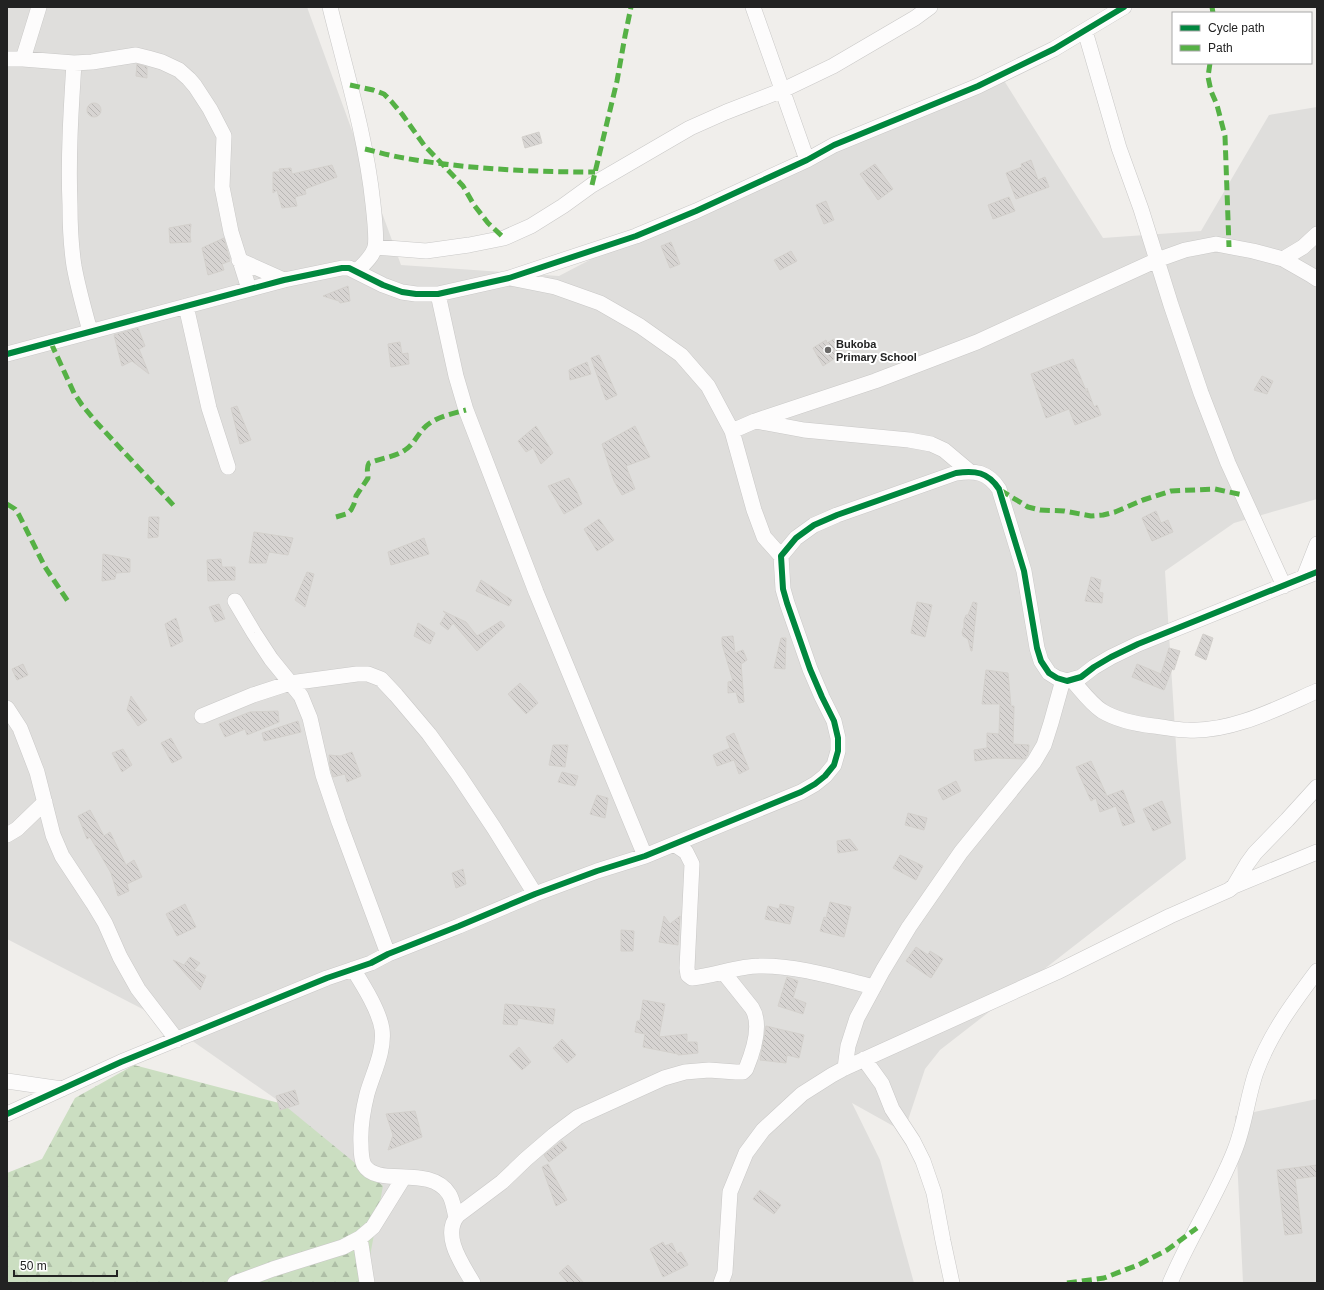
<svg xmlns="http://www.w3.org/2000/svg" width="1324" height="1290" viewBox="0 0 1324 1290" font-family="Helvetica,sans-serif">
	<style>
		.residential { fill: #dfdedc }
		.forest { fill: url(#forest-firs) }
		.building { fill: url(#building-back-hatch); stroke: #d3d0cc }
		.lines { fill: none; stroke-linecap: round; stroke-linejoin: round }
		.minor-casing { stroke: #c9c8c7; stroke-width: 16 }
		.minor { stroke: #fdfcfc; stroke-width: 15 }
		.quiet { stroke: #55b145; stroke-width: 5; stroke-dasharray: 10 5; stroke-linecap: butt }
		.cycleway-casing { stroke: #fff; stroke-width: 8 }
		.cycleway { stroke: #00873e; stroke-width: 6 }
		.poi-dot { fill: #6a6968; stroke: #fff; stroke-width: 1.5 }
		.labels { text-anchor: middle; stroke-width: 4; stroke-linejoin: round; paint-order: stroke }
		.poi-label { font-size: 11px; font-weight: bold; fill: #222; stroke: #fff; text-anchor: start }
	</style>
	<defs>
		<pattern id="forest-firs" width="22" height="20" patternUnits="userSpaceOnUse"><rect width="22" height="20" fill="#cbdec1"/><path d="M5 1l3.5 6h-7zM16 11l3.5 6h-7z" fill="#aebea6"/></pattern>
		<pattern id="building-back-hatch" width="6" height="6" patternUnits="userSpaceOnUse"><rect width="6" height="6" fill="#d7d4d2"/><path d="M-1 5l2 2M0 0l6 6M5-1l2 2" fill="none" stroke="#b8b6b4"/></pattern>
	</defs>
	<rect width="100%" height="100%" fill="#f0eeeb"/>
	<!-- residential -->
	<path class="residential" d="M7,7H307L401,265L559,276L710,197L998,71L1103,238L1201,231L1269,115L1317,107V499L1234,523L1165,571L1177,761L1186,859L940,1050L925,1069L904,1132L852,1103L880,1160L914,1283H365L283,1104L158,1017L7,939Z
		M1317,1099V1283H1243L1235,1116Z"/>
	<!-- forest -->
	<path class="forest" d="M134,1065L283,1104L383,1186L365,1283H7V1173L42,1159L75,1098Z"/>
	<!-- building -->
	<path class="building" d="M137,64L147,67V78L136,76Z
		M87 110a7 7 0 1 1 14 0a7 7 0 1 1-14 0Z
		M539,132L542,143L525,148L522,137Z
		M1031,160L1038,180L1045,177L1049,187L1016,199L1006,173L1022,167L1021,164Z
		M875,164L893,189L878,200L860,174Z
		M332,165L337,177L305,189L306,194L295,197L297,206L282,208L277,190L273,193V172H280L279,169L291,168L292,174Z
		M1009,197L1015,211L993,219L988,205Z
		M826,201L834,220L824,224L816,205Z
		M191,224L190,235L191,242L170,243L169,228Z
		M224,238L230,261L222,264L224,270L208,275L202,248Z
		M671,242L680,264L670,268L661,246Z
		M791,251L797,261L780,270L774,260Z
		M348,286L350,301L340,303L339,301L323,296Z
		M138,328L145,346L139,349L149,374L132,361L122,366L114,335Z
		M834,339L843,353L823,366L813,348L826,340L827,343Z
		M400,342L402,354L408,353L409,364L391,367L388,344Z
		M599,355L617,395L606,400L591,358Z
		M1073,359L1087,393V388L1094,407L1097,405L1101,415L1075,425L1069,409L1046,418L1031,374Z
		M587,362L591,374L570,380L569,370Z
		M1262,376L1273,381L1267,394L1254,390Z
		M237,406L251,440L240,444L231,408Z
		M536,426L553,453L541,464L533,448L526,452L518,441Z
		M635,426L650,457L626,466L635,489L622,495L614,481L602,444Z
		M569,478L577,492L582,504L564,514L548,486Z
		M1156,511L1161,523L1168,520L1173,532L1152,541L1142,518Z
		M149,517H159L158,537L148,538Z
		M599,519L614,540L597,551L584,529Z
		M254,532L293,538L288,555L269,552L266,563H249Z
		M424,538L429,554L391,565L388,552Z
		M103,554L130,559V572L116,573L115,579L102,581Z
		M221,559L222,567H235V580L208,581L207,560Z
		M307,572L314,574L305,607L295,600Z
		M1091,577L1101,580L1099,592L1103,593L1102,603L1085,601Z
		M481,580L512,600L509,606L476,591Z
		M917,602L932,605L925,637L911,633Z
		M973,602L977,603L972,651H971L968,639L963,636L962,632L964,626V620L966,615H968Z
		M219,604L225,619L215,622L209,607Z
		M443,611L466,622L477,636L501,621L505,626L477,651L453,623L448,630L440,624L446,614Z
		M176,618L183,641L171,647L165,624Z
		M418,623L435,633L430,644L414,636Z
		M1203,634L1213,638L1206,660L1195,655Z
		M733,636L735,653L743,650L747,660L741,664L744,702L739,703L736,692L728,693V682L733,681L722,644V637Z
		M781,638H786L785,669L774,668Z
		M1169,648L1180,651L1174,670L1172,669L1164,690L1132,677L1137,664L1161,674Z
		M23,664L28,675L17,680L12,669Z
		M986,670L1008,673L1011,706H1014L1013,744L1029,745L1028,754L1025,759L996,758L975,761L974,750L987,748V733L999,734L1000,704H982Z
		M520,683L530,693L538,703L526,714L508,694Z
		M131,696L147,720L138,726L127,710Z
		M278,711L279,722L247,735L245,729L225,737L219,724L250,712Z
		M298,721L301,732L264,741L262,733Z
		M734,733L749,769L739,774L734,760L717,766L713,755L730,748L726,737Z
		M171,738L182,758L172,763L161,743Z
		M553,745H568L565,767L549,765Z
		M123,749L132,765L122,772L112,753Z
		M352,752L361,776L347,782L345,774L333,777L330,766L329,755L340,756Z
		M1091,761L1107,796L1123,790L1135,822L1123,826L1116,806L1100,812L1096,798L1091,801L1076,767Z
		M562,772L578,776L575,786L558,782Z
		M956,781L961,791L943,800L938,790Z
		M597,795L608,798L605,818L590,814Z
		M1162,801L1171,823L1153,831L1143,809Z
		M90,810L104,836L110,832L126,865L134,860L142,877L127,884L129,891L118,896L111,873L90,837L87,839L78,816Z
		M908,813L927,818L924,830L905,825Z
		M850,839L858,850L838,853L837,841Z
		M900,855L923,866L916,880L893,868Z
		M463,869L466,884L456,888L452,873Z
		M830,902L851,907L844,937L820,931L824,917L826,918Z
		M185,904L196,927L177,936L166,914Z
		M780,904L794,907L790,924L765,919L768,906L779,909Z
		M664,916L670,924L680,916L678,945L659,942Z
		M621,930L634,931L633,951H621Z
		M916,947L928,955L930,951L943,959L931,978L906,961Z
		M190,957L200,963L194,970L206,976L200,990L173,960L184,965Z
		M787,977L798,981L793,998L806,1003L803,1014L778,1006Z
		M643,1000L665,1004L659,1037L687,1034V1042H697L698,1053L678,1055V1054L643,1047L645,1034L635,1032L637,1021H640Z
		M505,1004L555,1009L553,1024L518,1018L517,1025L503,1024Z
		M766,1026L804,1035L799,1058L787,1055L786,1063L760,1060Z
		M562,1039L576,1055L567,1063L553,1048Z
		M519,1047L531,1062L522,1070L509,1056Z
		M295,1090L299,1104L280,1110L276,1096Z
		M415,1111L422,1137L388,1150L393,1135L386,1114Z
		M562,1141L567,1148L549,1162L544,1155Z
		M548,1164L567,1200L556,1206L542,1167Z
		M1317,1165V1176L1295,1179L1302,1233L1285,1235L1277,1170Z
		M760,1190L781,1205L774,1214L753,1199Z
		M663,1242L665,1246L672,1243L677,1254L681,1252L688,1265L663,1277L650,1249Z
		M568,1265L584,1283H568L559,1273Z"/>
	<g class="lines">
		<defs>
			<path id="minor" d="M330,7C346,72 366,137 373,204C374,213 377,239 375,247C373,256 364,264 357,271
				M753,7L807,160
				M1085,31L1119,148L1141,209L1171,305L1201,393L1228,463L1284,586
				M7,59H23L74,63L92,62L136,55L148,58L162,62L179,70L189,79L195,86L210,109L224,136L222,187L231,232L249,289
				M23,59L39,7
				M74,63C71,110 68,158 70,205C70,226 71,246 74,266C78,288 84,309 90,331
				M375,247L426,251L469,245L504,238L531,226L563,206L592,185L690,128L726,112L783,90L833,66L915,18L930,7
				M1283,259L1303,247L1317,234
				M239,260L284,280
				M510,278L555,287L600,303L640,326L681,355L708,386L732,431L754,510L764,537L781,556
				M438,294L456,376L466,410L536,592L645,856
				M186,306L209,408L228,467
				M7,354L284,280L342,268H349L383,285L402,292L416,294H438L509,278L636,236L696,211L759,182L807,160L834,145L978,86L1054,49L1124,7
				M756,421L804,430L909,440L931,444L944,450L969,471
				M732,431L755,421L875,381L977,342L1157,260L1185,250L1216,244L1253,251L1283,259L1311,275L1317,279
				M1304,577L1317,544
				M235,601L254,633L271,659L301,696L310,718L323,775L339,822L388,954
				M1072,680C1081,690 1090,703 1102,711C1117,720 1136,724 1154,726C1165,727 1176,730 1187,730C1231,733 1278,708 1317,691
				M7,708L20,728L27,746L37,772L53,835L62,856L93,903L105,923L120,957L138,989L177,1040
				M202,716L253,695L290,683L357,674H368L381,679L396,695L429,734L458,774L494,828L535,894
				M7,835L17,829L45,802
				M674,844L686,852L692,864L687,968L688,975L692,978C714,976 738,966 759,966C795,965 838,978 874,987
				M1234,886L1317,852
				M353,969C363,985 379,1010 382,1029C385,1051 373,1073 367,1094C363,1110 360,1127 361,1144C361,1151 361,1159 364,1165C377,1188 430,1164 449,1194C453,1200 454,1210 456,1217
				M864,1059L882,1084L892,1109L913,1141L923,1161L934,1193L943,1241L952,1283
				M845,1068L848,1046L857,1018L883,970L909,927L961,852L1034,762L1044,745L1051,723L1063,680
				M7,1081L62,1089
				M7,1114L121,1062L327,978L371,963L388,954L459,926L535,894L597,871L645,856L801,792L815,784L825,776L834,765L838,751V738L834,721L822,697L810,669L787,603L783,589L781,556L796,538L814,525L837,515L956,473C975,470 988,472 999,489L1024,571L1037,648L1041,661L1049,673L1057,678L1067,681L1081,677L1094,667L1111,657L1138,644L1317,572
				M360,1238L367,1283
				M235,1283L273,1269L343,1247L360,1238L373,1227L404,1177
				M473,1283C462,1264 441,1235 458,1215L502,1182L526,1159L554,1135L578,1117L664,1078L685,1072L709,1070L736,1072H743L746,1069C753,1052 762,1024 752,1008L724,973
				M721,1283L725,1272L730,1192L746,1153L763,1130L802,1094L832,1075L845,1068L1057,972L1170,916L1229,890L1234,886L1247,864L1255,853L1287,820L1317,787
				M1170,1283C1189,1238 1216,1197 1234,1152C1245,1126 1247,1098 1256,1072C1270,1034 1293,1003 1317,971"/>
		</defs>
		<!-- minor casing -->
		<use href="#minor" class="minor-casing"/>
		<!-- minor -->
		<use href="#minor" class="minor"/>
		<!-- quiet -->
		<path class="quiet" d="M1212,7L1213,13
			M1210,63L1208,77L1211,91L1217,105L1225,136L1229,247
			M350,85L373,90L384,94L391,101L402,114L424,145L463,186L474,205L488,223L504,238
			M365,149C378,152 391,156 404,158C466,169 531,172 595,172
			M592,185L617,81L625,36L631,7
			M51,343L74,393L82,405L97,423L176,508
			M1000,490L1028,507L1040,510L1064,511L1091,516L1103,515L1115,512L1143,500L1171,491L1215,489L1243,495
			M7,504L15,509L19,515L45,567L69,603
			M336,517L346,514L351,510L354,504L356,496L368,478C368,473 366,468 369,463C381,458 395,457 405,450C413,445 417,436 423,429C434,417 451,414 466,410
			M1067,1283L1104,1278L1138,1265L1167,1250L1197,1228"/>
		<defs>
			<path id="cycleway" d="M7,354L284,280L342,268H349L383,285L402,292L416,294H438L509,278L636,236L696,211L759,182L807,160L834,145L978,86L1054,49L1124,7
				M7,1114L121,1062L327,978L371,963L388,954L459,926L535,894L597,871L645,856L801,792L815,784L825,776L834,765L838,751V738L834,721L822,697L810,669L787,603L783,589L781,556L796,538L814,525L837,515L956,473C975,470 988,472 999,489L1024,571L1037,648L1041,661L1049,673L1057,678L1067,681L1081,677L1094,667L1111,657L1138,644L1317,572"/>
		</defs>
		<!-- cycleway casing -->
		<use href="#cycleway" class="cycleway-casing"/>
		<!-- cycleway -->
		<use href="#cycleway" class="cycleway"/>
	</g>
	<!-- markers -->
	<circle class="poi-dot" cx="828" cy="350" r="4"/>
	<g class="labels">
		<!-- poi labels -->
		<g class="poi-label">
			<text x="836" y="348">Bukoba<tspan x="836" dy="13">Primary School</tspan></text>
		</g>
	</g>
	<!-- border -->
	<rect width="1324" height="1290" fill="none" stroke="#222222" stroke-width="16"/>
	<!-- legend -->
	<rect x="1172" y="12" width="140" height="52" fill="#ffffff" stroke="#a7a7a7"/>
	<rect x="1180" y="25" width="20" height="6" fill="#00873e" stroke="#a7a7a7"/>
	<text x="1208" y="32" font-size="12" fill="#222222">Cycle path</text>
	<rect x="1180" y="45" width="20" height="6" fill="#55b145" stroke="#a7a7a7"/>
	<text x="1208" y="52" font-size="12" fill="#222222">Path</text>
	<!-- scale -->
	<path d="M14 1270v6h103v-6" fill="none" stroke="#222222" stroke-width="2"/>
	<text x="20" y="1270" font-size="12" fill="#222222" stroke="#ffffff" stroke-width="3" paint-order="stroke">50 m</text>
</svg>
